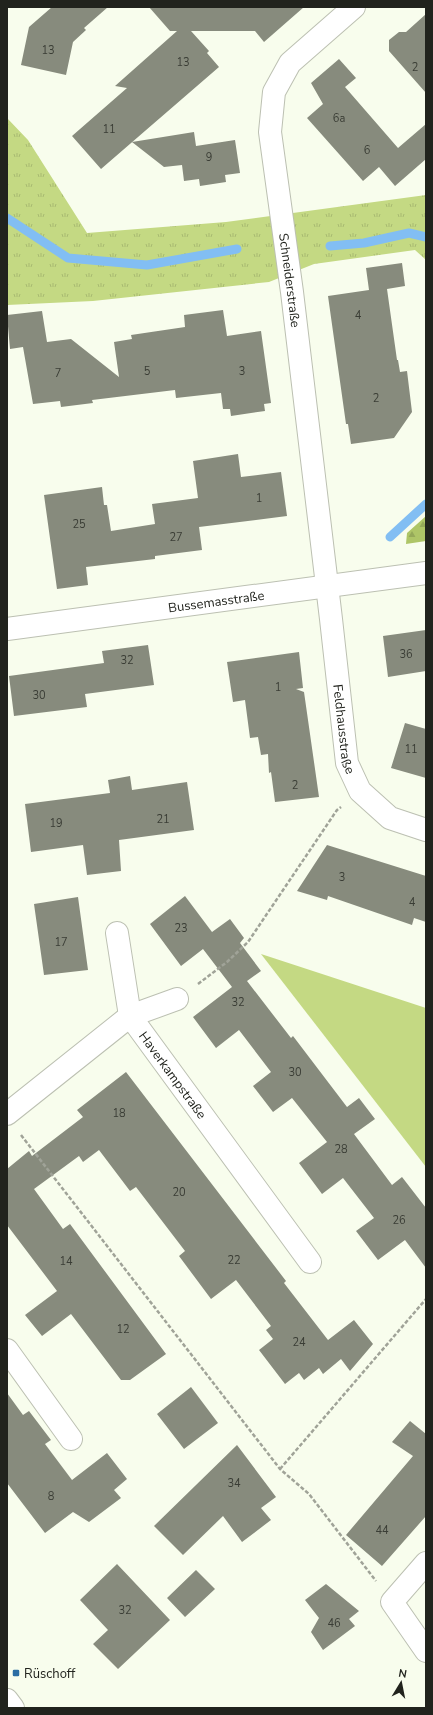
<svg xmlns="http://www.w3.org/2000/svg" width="433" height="1715" viewBox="0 0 433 1715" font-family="'Nunito Sans',sans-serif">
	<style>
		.grass { fill: url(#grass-tufts) }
		.forest { fill: url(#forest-firs) }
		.park { fill: #c4d983 }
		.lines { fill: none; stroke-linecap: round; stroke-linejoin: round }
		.stream { stroke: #82bef3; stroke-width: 9 }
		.building { fill: #878b7d }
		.minor-casing { stroke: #bcc0b2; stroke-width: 24 }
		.path { stroke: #a0a398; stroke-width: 2.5; stroke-dasharray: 4 2; stroke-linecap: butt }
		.minor { stroke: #fff; stroke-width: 22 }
		.poi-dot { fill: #2b6da3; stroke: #f8fded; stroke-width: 1.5 }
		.labels { text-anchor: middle; stroke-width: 4; stroke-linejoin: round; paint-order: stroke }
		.number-label { font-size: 11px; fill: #3a3d35 }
		.street-label { font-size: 13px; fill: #21231d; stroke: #f8fded }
		.poi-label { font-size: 13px; fill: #21231d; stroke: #f8fded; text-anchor: start }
	</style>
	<defs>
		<pattern id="grass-tufts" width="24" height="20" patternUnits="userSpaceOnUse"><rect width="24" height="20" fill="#c4d983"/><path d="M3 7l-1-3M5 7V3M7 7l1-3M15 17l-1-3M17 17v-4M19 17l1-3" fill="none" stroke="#a8ba71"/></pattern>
		<pattern id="forest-firs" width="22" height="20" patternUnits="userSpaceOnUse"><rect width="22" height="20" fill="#aec567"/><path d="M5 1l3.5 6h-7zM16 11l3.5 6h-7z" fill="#95a959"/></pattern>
	</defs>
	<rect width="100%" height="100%" fill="#f8fded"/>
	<!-- grass -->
	<path class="grass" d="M7,118L28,140L87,233L226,222L426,195V260L415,250L314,264L269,282L93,301L7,305Z"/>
	<!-- forest -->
	<path class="forest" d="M426,516V541L406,544L407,533Z"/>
	<!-- park -->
	<path class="park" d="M261,954L426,1008V1167Z"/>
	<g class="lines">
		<!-- stream -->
		<path class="stream" d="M7,218L68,258L147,265L237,249
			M330,246L364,243L409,233L426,237
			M390,537L426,504"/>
	</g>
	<!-- building -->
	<path class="building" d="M52,7H108L84,28L86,30L73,42L66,75L21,65L29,27Z
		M149,7H304L264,42L255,31H191L209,51L207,53L219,67L101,169L72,136L127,88L115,86L177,31H170Z
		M426,14V93L389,51V40L399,32H406Z
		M339,59L356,78L345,87L398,148L426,124V159L395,186L379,167L363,181L307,118L323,104L311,83Z
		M194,132L196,146L235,140L240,173L225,175L226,182L200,186L199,179L184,181L182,165L164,167L132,142Z
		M402,263L405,286L387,289L397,360H398L400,372L407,371L412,412L394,438L351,444L348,424H346L328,296L369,290L366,268Z
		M223,310L227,336L261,331L271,403L264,404L265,411L231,416L230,409H223L221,393L176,398L175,390L92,400L93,403L61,407L60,401L33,404L23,347L10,349L7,315L42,311L47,342L71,339L119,377L114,342L132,339L131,335L185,327L184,315Z
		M238,454L241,477L281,472L287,516L199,527L202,550L155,556V559L86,567L88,585L57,589L44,495L102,487L104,505H107L111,531L155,524L152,504L198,498L193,461Z
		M426,630V671L388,677L383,636Z
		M148,645L154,685L85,694L87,707L14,716L9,676L104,663L102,651Z
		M299,652L303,688L296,689L304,692L319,797L275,802L271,772L269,773L268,754L261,755L258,737L250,738L245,700L233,702L227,662Z
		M405,723L426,729V778L391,768Z
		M130,776L132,790L187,782L194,830L119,840L121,871L87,875L83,845L31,852L25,804L110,793L108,780Z
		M327,845L426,876V922L414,918L412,925L328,896L327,900L297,891Z
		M185,896L212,932L230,919L244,938L240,943L261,971L247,981L291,1038L293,1036L347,1107L359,1098L375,1119L354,1134L392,1185L402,1177L426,1208V1268L405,1240L378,1260L356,1231L374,1218L343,1178L322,1194L299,1163L327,1142L292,1098L273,1112L253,1086L271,1072L239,1030L216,1048L193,1017L232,987L203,949L181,966L150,924Z
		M78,897L88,970L44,975L34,904Z
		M126,1072L286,1281L284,1283L328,1340L354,1320L373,1344L350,1371L341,1359L323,1374L319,1368L304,1380L299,1373L285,1384L259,1350L273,1339L266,1330L271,1326L236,1280L211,1299L179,1256L185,1251L136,1187L130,1191L99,1150L83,1162L79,1156L34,1189L63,1229L70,1224L166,1354L130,1380H121L71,1314L42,1336L25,1315L57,1291L7,1225V1169L29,1151L32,1156L83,1117L77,1110Z
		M191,1387L218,1423L184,1449L157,1414Z
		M7,1393L23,1415L29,1411L51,1440L45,1444L72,1480L107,1453L127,1479L114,1490L121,1498L89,1522L73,1512L45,1533L7,1483Z
		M410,1421L426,1434V1516L382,1566L346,1535L413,1456L392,1442Z
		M237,1445L276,1497L261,1508L271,1520L242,1542L223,1516L183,1555L154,1526Z
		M117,1564L170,1620L118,1669L93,1644L108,1630L80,1600Z
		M196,1570L215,1589L185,1617L167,1598Z
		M326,1584L359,1611L349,1619L355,1626L323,1650L311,1632L319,1618L305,1600Z"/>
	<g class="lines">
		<defs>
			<g id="minor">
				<path id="s1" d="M354,7L290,63L274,92L270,132L292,292L331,619L347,763L360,791L390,818L426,830"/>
				<path id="s2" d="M7,629L426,573"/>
				<path id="s3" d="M117,933L130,1016L310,1262"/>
				<path d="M7,1114L130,1016L177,999"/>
				<path d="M7,1350L71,1439"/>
				<path d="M426,1563L392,1602L426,1651"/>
				<path d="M7,1700L13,1708"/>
			</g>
		</defs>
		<!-- minor casing -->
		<use href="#minor" class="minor-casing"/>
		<!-- path -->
		<path class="path" d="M198,984L227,962L248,942L337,810L341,807
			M21,1135L280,1469L309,1494L376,1581
			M280,1469L426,1299"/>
		<!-- minor -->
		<use href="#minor" class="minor"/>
	</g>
	<!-- markers -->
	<rect class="poi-dot" x="12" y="1669" width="8" height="8" rx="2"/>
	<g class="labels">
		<!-- number labels -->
		<g class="number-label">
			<text x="48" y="54">13</text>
			<text x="183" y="66">13</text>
			<text x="415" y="71">2</text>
			<text x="339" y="122">6a</text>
			<text x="109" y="133">11</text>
			<text x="367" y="154">6</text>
			<text x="209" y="161">9</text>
			<text x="358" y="319">4</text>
			<text x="147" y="375">5</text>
			<text x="242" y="375">3</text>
			<text x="58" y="377">7</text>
			<text x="376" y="402">2</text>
			<text x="259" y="502">1</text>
			<text x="79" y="528">25</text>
			<text x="176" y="541">27</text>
			<text x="406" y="658">36</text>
			<text x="127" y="664">32</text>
			<text x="278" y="691">1</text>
			<text x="39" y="699">30</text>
			<text x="411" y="753">11</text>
			<text x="295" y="789">2</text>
			<text x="163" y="823">21</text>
			<text x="56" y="827">19</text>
			<text x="342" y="881">3</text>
			<text x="412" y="906">4</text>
			<text x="181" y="932">23</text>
			<text x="61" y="946">17</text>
			<text x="238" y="1006">32</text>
			<text x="295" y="1076">30</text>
			<text x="119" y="1117">18</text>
			<text x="341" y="1153">28</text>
			<text x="179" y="1196">20</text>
			<text x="399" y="1224">26</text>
			<text x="234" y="1264">22</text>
			<text x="66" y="1265">14</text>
			<text x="123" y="1333">12</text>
			<text x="299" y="1346">24</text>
			<text x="234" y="1487">34</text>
			<text x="51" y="1500">8</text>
			<text x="382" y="1534">44</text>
			<text x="125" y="1614">32</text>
			<text x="334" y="1627">46</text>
		</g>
		<!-- street labels -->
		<g class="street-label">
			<text dy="5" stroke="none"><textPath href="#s1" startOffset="308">Schneiderstraße</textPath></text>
			<text dy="5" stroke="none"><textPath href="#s2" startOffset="211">Bussemasstraße</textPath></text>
			<text dy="5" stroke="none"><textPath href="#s1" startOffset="760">Feldhausstraße</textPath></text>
			<text dy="5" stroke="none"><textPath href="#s3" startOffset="157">Haverkampstraße</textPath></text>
		</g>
		<!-- poi labels -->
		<g class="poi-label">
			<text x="24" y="1678">Rüschoff</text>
		</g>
	</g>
	<!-- border -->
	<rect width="433" height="1715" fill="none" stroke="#21231d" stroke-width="16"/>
	<!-- north arrow -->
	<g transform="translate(401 1683) rotate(10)" stroke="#f8fded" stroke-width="3" paint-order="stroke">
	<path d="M0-3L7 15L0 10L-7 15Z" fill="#21231d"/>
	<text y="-6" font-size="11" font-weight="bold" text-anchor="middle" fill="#21231d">N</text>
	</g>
</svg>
